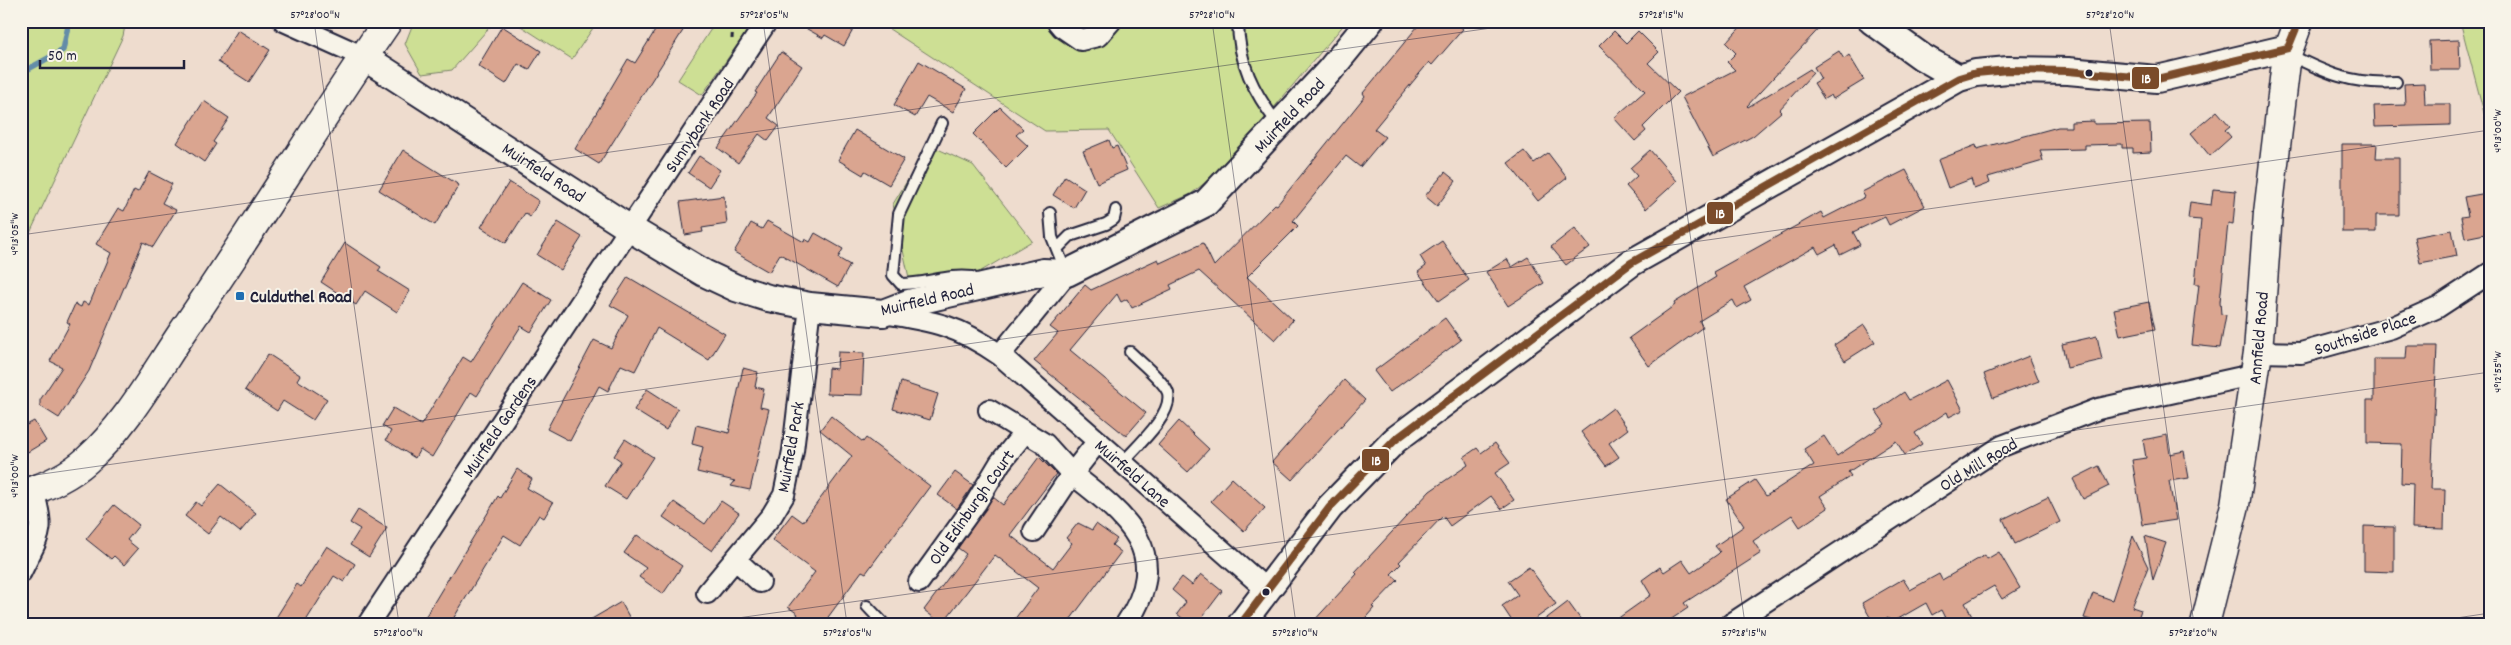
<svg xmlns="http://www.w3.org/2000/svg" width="2511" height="645" viewBox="0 0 2511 645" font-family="Dekko,sans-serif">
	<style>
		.green { fill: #cddf94; stroke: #788068 }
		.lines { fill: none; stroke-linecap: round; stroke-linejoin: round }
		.stream { stroke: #638ca8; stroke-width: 5.5 }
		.building { fill: #daa590; stroke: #22223b }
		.service-casing { stroke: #22223b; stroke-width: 14 }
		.minor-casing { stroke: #22223b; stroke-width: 24 }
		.tertiary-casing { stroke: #22223b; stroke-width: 30 }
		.secondary-casing { stroke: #22223b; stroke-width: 31 }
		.path { stroke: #22223b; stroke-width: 3; stroke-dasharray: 5 4; stroke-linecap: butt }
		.service { stroke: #f7f3e8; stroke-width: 10 }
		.minor { stroke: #f7f3e8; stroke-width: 20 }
		.tertiary { stroke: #f7f3e8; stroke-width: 26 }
		.secondary { stroke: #f7f3e8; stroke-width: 28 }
		.bus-1-casing { stroke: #f7f3e8; stroke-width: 11 }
		.bus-1 { stroke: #7a4b2a; stroke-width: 8 }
		.ticks { fill: none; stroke: #22223b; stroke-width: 1; stroke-opacity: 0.45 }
		.bus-dot { fill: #22223b; stroke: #f7f3e8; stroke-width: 2 }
		.poi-dot { fill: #1f6fb2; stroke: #f7f3e8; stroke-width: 2 }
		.labels { text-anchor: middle; stroke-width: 4; stroke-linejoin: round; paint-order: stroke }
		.street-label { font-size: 18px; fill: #22223b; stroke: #f7f3e8 }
		.poi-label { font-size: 18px; font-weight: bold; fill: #22223b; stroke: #f7f3e8; text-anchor: start }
		.line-badge { stroke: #f7f3e8; stroke-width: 2 }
		.badge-label { font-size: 14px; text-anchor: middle; font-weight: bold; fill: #fff }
		.neatline { fill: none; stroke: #22223b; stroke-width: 2 }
		.ticks-label { font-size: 12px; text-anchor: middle; fill: #22223b }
	</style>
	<rect width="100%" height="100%" fill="#eedcce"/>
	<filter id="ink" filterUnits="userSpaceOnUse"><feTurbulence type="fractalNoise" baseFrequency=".02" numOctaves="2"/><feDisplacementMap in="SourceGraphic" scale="10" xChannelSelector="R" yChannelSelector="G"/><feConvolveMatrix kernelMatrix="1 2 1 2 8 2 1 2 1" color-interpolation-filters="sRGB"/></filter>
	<g filter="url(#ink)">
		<!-- green -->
		<path class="green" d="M21,21H126L123,36L21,252Z
			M414,21H495L452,70L422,74L405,44Z
			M513,21H588L593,28L572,59Z
			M701,21H754L702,95L678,80L711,29Z
			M877,21H1111L1116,27L1122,21H1347L1223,168L1191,194L1159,208L1109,130L1045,131Z
			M2460,21H2490V136Z
			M929,145L973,165L1032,241L971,277L909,278L893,204Z"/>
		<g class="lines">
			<!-- stream -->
			<path class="stream" d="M21,73L63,50L69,21"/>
		</g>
		<!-- building -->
		<path class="building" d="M661,21H689L599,164L575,149L628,59L635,63Z
			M793,21H858L844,46L825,35L823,38Z
			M1422,21H1454L1463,29L1432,65L1429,62L1374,129L1385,137L1360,167L1346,156L1293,221L1298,226L1247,277L1293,320L1275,340L1199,271L1170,285L1172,289L1132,308L1127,299L1121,302L1117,294L1070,350L1146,413L1126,436L1034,361L1058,333L1050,327L1085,285L1091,290L1158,259L1160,263L1203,243L1214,266L1275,204L1277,205L1365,96L1363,93Z
			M1746,21H1826L1747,106L1748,107L1810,69L1813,73L1779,110L1781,112L1753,136L1713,157L1682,97L1735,70L1727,62L1736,53L1726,43Z
			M502,26L541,51L529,70L518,64L506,84L478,66Z
			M238,30L270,50L249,82L218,62Z
			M1614,31L1626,43L1638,31L1659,52L1648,63L1678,92L1643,127L1646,131L1635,141L1614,118L1645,91L1599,46Z
			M2459,40L2460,70H2430L2429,41Z
			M1839,51L1844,59L1849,55L1864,80L1833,99L1831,95L1824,99L1814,83L1821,79L1814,67Z
			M781,52L802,66L768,118L779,126L768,141L759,134L738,163L718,148L757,93L755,92Z
			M919,61L966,89L953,112L927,97L915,117L894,105Z
			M2424,83L2425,104H2450V125L2375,127L2374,106L2405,105L2404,84Z
			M204,101L229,118L213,142L216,144L204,162L177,143Z
			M1000,107L1023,129L1016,135L1028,146L1006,168L973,134Z
			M2217,111L2230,126L2225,130L2231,137L2210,156L2191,133Z
			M2094,121V124L2150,123L2151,152L2133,153V148H2122V144L2085,145V149L2040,150L2043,161L1988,177L1990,183L1974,189L1971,179L1948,188L1938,160L1976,145L1977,149L2058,127H2071V122Z
			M855,130L904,159L889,185L865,171L863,175L838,160Z
			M1109,140L1112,148L1117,146L1127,170L1097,183L1083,151Z
			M2342,144H2377L2376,158H2399V215H2376V232H2342Z
			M403,150L459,185L435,225L379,190Z
			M1650,150L1677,181L1646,209L1626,186L1637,176L1630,168Z
			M1524,151L1534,163L1548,153L1567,178L1538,201L1508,163Z
			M699,156L720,170L709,187L688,173Z
			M1906,170L1925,206L1889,225L1885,217L1853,232L1860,245L1840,255L1836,245L1819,254L1815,247L1744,287L1751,300L1737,308L1733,300L1699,321L1703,327L1649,366L1629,338L1675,305L1674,303L1716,277L1713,272L1821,212L1824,218L1865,197L1862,192Z
			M149,172L172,184L162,203L176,210L153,247L143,242L89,371L59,418L40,406V400L62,367L50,361L70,324L67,322L75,304L81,307L83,302L89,305L111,253L96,244L118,208L124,211L134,190L138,192Z
			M1445,172L1456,181L1437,206L1425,196Z
			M1065,176L1085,189L1074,208L1053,195Z
			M509,182L539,201L530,217L525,213L506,243L481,227Z
			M2213,189L2236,191L2233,224L2228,223L2220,302L2221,314L2226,315L2220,348L2192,345L2199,284H2195L2201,220L2188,219L2190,202L2211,205Z
			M2487,193L2490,233L2465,238L2461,217L2468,216L2464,197Z
			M724,196L727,224L702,228L703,232L685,235L680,202Z
			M767,221L804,242L805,239L810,242L815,233L843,249L838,258L850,265L838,287L780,254L769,272L734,252L751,223L762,229Z
			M558,222L582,237L561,270L537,255Z
			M1575,228L1590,247L1566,265L1551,247Z
			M2452,230L2457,256L2420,263L2414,237Z
			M1442,241L1469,280L1439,301L1418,272L1426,266L1420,256Z
			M345,243L381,267L378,271L410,291L397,312L365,291L356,305L321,282Z
			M1528,257L1544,283L1508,306L1486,272L1507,259L1512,267Z
			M628,277L725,334L709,360L657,328L635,371L621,365L608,391L599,386L570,441L547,429L594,340L611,348L628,315L610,305Z
			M522,282L551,300L531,332L521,326L477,396L471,392L432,457L420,449L415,458L386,440L391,431L382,426L393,408L421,425L463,357L471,362Z
			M2149,302L2155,329L2120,336L2114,309Z
			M1445,318L1461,340L1390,392L1374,371Z
			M1864,325L1875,342L1845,361L1834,345Z
			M2097,336L2102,360L2067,368L2062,344Z
			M2407,346H2437L2431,489H2445L2444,529L2412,528L2413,484L2401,483L2402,444L2367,443V400H2374V359H2406Z
			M838,352L864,353L862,395L827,394L828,368L837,369Z
			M268,354L300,375L297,380L327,399L313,420L283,401L277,411L245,390Z
			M2029,356L2039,381L1993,398L1984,374Z
			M743,368L758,372L755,387L764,389L760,407L769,409L750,490L731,486L735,481L697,472L703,447L692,444L696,425L729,433Z
			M1344,380L1365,400L1292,480L1272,462Z
			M1947,380L1963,410L1949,417L1947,412L1915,433L1922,444L1905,455L1896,441L1848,472L1851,476L1820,496L1828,508L1800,527L1792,515L1753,541L1761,553L1684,603L1688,608L1664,624H1610L1651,595L1642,580L1660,567L1664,572L1682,560L1691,573L1718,554L1720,552L1715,546L1744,526L1726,499L1755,480L1766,496L1814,465L1804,449L1824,436L1837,456L1885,424L1876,411L1904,392L1909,400Z
			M901,382L938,394L930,420L893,409Z
			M647,389L678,409L666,430L634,410Z
			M1613,408L1628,429L1609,443L1619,457L1606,466L1581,432Z
			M831,416L863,442L866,438L930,486L866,573L862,571L823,624H791L798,614L788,607L815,572L772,540L792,514L803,522L852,456L820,430Z
			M34,421L46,441L21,456V428Z
			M1179,421L1209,449L1188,472L1158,445Z
			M2167,435L2170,454L2184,451L2189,478L2169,481L2176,520L2143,525L2132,460L2146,458L2143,440Z
			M625,439L653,457L626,499L605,486L621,461L614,456Z
			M1495,443L1510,463L1495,473L1514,500L1501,509L1491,496L1450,526L1443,516L1399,562L1401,564L1391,574L1398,580L1372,607L1374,608L1360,624H1311L1357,574L1355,572L1430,491L1468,465L1464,457L1477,448L1481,453Z
			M1039,457L1056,474L1010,535L1053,568L1072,543L1066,538L1078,523L1092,530L1096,524L1117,539L1112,545L1121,552L1067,624H1011L1038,588L995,555L942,624L924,610L966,554L958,548L993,497L1003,505Z
			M2099,466L2109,486L2083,499L2073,479Z
			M517,469L532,479L527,488L553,503L544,518L539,515L520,545L504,535L450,624H421L498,496L500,498Z
			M955,472L973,485L957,509L938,495Z
			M1232,478L1265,508L1244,531L1211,501Z
			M220,484L256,513L240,532L221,517L208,534L185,516L196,502L201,506Z
			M2048,497L2060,522L2015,544L2003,519Z
			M721,501L739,513L712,551L663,517L674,502L705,524Z
			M114,505L139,525L127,540L138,549L124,565L114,556L111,559L86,539Z
			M358,510L387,528L369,557L350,545L360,529L350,523Z
			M2364,526L2394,527V572L2364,571Z
			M637,535L682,566L663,594L639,577L646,568L624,553Z
			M2133,536L2148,567L2132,607L2141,610L2136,624L2128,621L2127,624H2089L2091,620L2084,618L2093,593L2112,600Z
			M2145,536L2166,543L2153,580Z
			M327,546L355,564L344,582L334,576L304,624H272L297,584L301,587Z
			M1999,552L2020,588L2002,599L1994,586L1965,603L1977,624H1948L1941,610L1932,615L1926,603L1891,623L1888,618L1874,624L1862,603L1903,579L1910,590L1939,574L1942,580L1985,555L1987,559Z
			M1529,567L1556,604L1528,624H1514L1502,606L1518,595L1508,581Z
			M1201,574L1222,591L1197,624H1190L1177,614L1186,602L1172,590L1182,577L1192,585Z
			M621,602L633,624H583Z
			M1568,602L1584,624H1539Z"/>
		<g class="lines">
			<defs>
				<path id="service" d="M1238,21C1238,62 1254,93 1278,124
					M2288,54C2326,73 2352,85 2396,82
					M942,123L899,214L893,275L901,284C926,284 948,274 972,277L975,282
					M1050,213L1052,237L1066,272
					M1057,249L1070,236L1106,224L1114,219L1116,210
					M1122,463C1136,447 1173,415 1168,393C1165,382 1139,361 1130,352
					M867,606L884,624"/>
				<path id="minor" d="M284,21L364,57
					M1057,21L1062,27L1081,40L1098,36L1111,21
					M883,313C933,321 957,325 1000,355L1267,590
					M2258,352L2301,353L2391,328L2438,307L2490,273
					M1000,355L1067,273
					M989,410L1045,444L1072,474L1034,531
					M1098,441L1072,474C1126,516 1175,553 1126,624
					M735,559L760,582
					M21,572C39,534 46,533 33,491
					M919,582L976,503L1000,463L1024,433
					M707,593L772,515L784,495L793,451L810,306
					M368,624L767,21
					M1731,624L2002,446L2098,409L2256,374"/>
				<path id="tertiary" d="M1872,21L1922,57L1959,78
					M364,57L629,228L704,273L736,288L768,298L810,306L883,313L909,303L1043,272L1067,273L1206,203L1330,70L1370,21
					M1241,624L1330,507L1395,440L1631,263L1959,78L1976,73L2008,70L2068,71L2157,79L2288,48"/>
				<path id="secondary" d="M21,494C46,487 68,477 87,460C126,425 153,376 182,333C253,230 317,124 388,21
					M2205,624L2235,505L2258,352L2268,213L2287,54L2299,21"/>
			</defs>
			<!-- service casing -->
			<use href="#service" class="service-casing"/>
			<!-- minor casing -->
			<use href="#minor" class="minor-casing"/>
			<!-- tertiary casing -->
			<use href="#tertiary" class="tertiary-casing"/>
			<!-- secondary casing -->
			<use href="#secondary" class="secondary-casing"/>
			<!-- path -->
			<path class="path" d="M732,39L733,21"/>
			<!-- service -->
			<use href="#service" class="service"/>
			<!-- minor -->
			<use href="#minor" class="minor"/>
			<!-- tertiary -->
			<use href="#tertiary" class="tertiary"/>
			<!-- secondary -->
			<use href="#secondary" class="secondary"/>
			<defs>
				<path id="bus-1" d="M1241,624L1330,507L1395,440L1631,263L1959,78L1976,73L2008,70L2068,71L2157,79L2288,48L2299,21"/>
			</defs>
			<!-- bus-1 casing -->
			<use href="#bus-1" class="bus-1-casing"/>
			<!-- bus-1 -->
			<use href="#bus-1" class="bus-1"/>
		</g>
	</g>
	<!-- ticks -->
	<path class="ticks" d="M314,21L399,624M763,21L847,624M1212,21L1296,624M1660,21L1745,624M2109,21L2194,624M21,235L1541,21M21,477L2490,130M695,624L2490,372M2416,624L2490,613"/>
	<!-- markers -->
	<g class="bus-dot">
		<circle cx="2089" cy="73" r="4.5"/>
		<circle cx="1266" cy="592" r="4.5"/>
	</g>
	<rect class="poi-dot" x="235" y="291" width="10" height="10" rx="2.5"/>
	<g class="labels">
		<!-- street labels -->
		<g class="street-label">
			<text transform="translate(1289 115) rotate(-47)" y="6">Muirfield Road</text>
			<text transform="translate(699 125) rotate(-56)" y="6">Sunnybank Road</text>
			<text transform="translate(544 172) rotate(33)" y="6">Muirfield Road</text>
			<text transform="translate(927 299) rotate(-13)" y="6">Muirfield Road</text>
			<text transform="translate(2365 333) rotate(-18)" y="6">Southside Place</text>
			<text transform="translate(2258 338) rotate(-85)" y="6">Annfield Road</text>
			<text transform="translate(499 426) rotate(-56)" y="6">Muirfield Gardens</text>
			<text transform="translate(790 447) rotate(-80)" y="6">Muirfield Park</text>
			<text transform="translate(1978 464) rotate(-31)" y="6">Old Mill Road</text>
			<text transform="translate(1133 473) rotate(41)" y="6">Muirfield Lane</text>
			<text transform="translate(971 507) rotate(-55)" y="6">Old Edinburgh Court</text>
		</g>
		<!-- poi labels -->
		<g class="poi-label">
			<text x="250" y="302">Culduthel Road</text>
		</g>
	</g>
	<g class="line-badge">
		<rect x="2131" y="66" width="29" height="24" rx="5" fill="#7a4b2a"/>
		<rect x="1706" y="201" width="28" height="24" rx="5" fill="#7a4b2a"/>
		<rect x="1361" y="448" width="29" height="24" rx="5" fill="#7a4b2a"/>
	</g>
	<g class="badge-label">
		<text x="2146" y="83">1B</text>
		<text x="1720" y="218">1B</text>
		<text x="1376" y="465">1B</text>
	</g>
	<!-- margin -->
	<rect width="2511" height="645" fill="none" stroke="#f7f3e8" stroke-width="55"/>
	<!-- scale -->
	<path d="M40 60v8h144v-8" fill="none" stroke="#22223b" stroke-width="2.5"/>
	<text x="48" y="60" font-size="15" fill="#22223b" stroke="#f7f3e8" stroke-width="4" paint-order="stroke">50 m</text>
	<rect x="28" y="28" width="2456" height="590" class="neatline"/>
	<g class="ticks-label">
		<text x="315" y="18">57°28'00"N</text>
		<text x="764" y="18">57°28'05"N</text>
		<text x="1212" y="18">57°28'10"N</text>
		<text x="1661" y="18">57°28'15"N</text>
		<text x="2110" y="18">57°28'20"N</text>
		<text transform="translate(2497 131) rotate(-90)" y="4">4°13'00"W</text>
		<text transform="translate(14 234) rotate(-90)" y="4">4°13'05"W</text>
		<text transform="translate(2497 372) rotate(-90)" y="4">4°12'55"W</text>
		<text transform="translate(14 476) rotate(-90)" y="4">4°13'00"W</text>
		<text x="398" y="636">57°28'00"N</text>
		<text x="847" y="636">57°28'05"N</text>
		<text x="1295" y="636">57°28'10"N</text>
		<text x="1744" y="636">57°28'15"N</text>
		<text x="2193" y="636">57°28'20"N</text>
	</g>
</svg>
